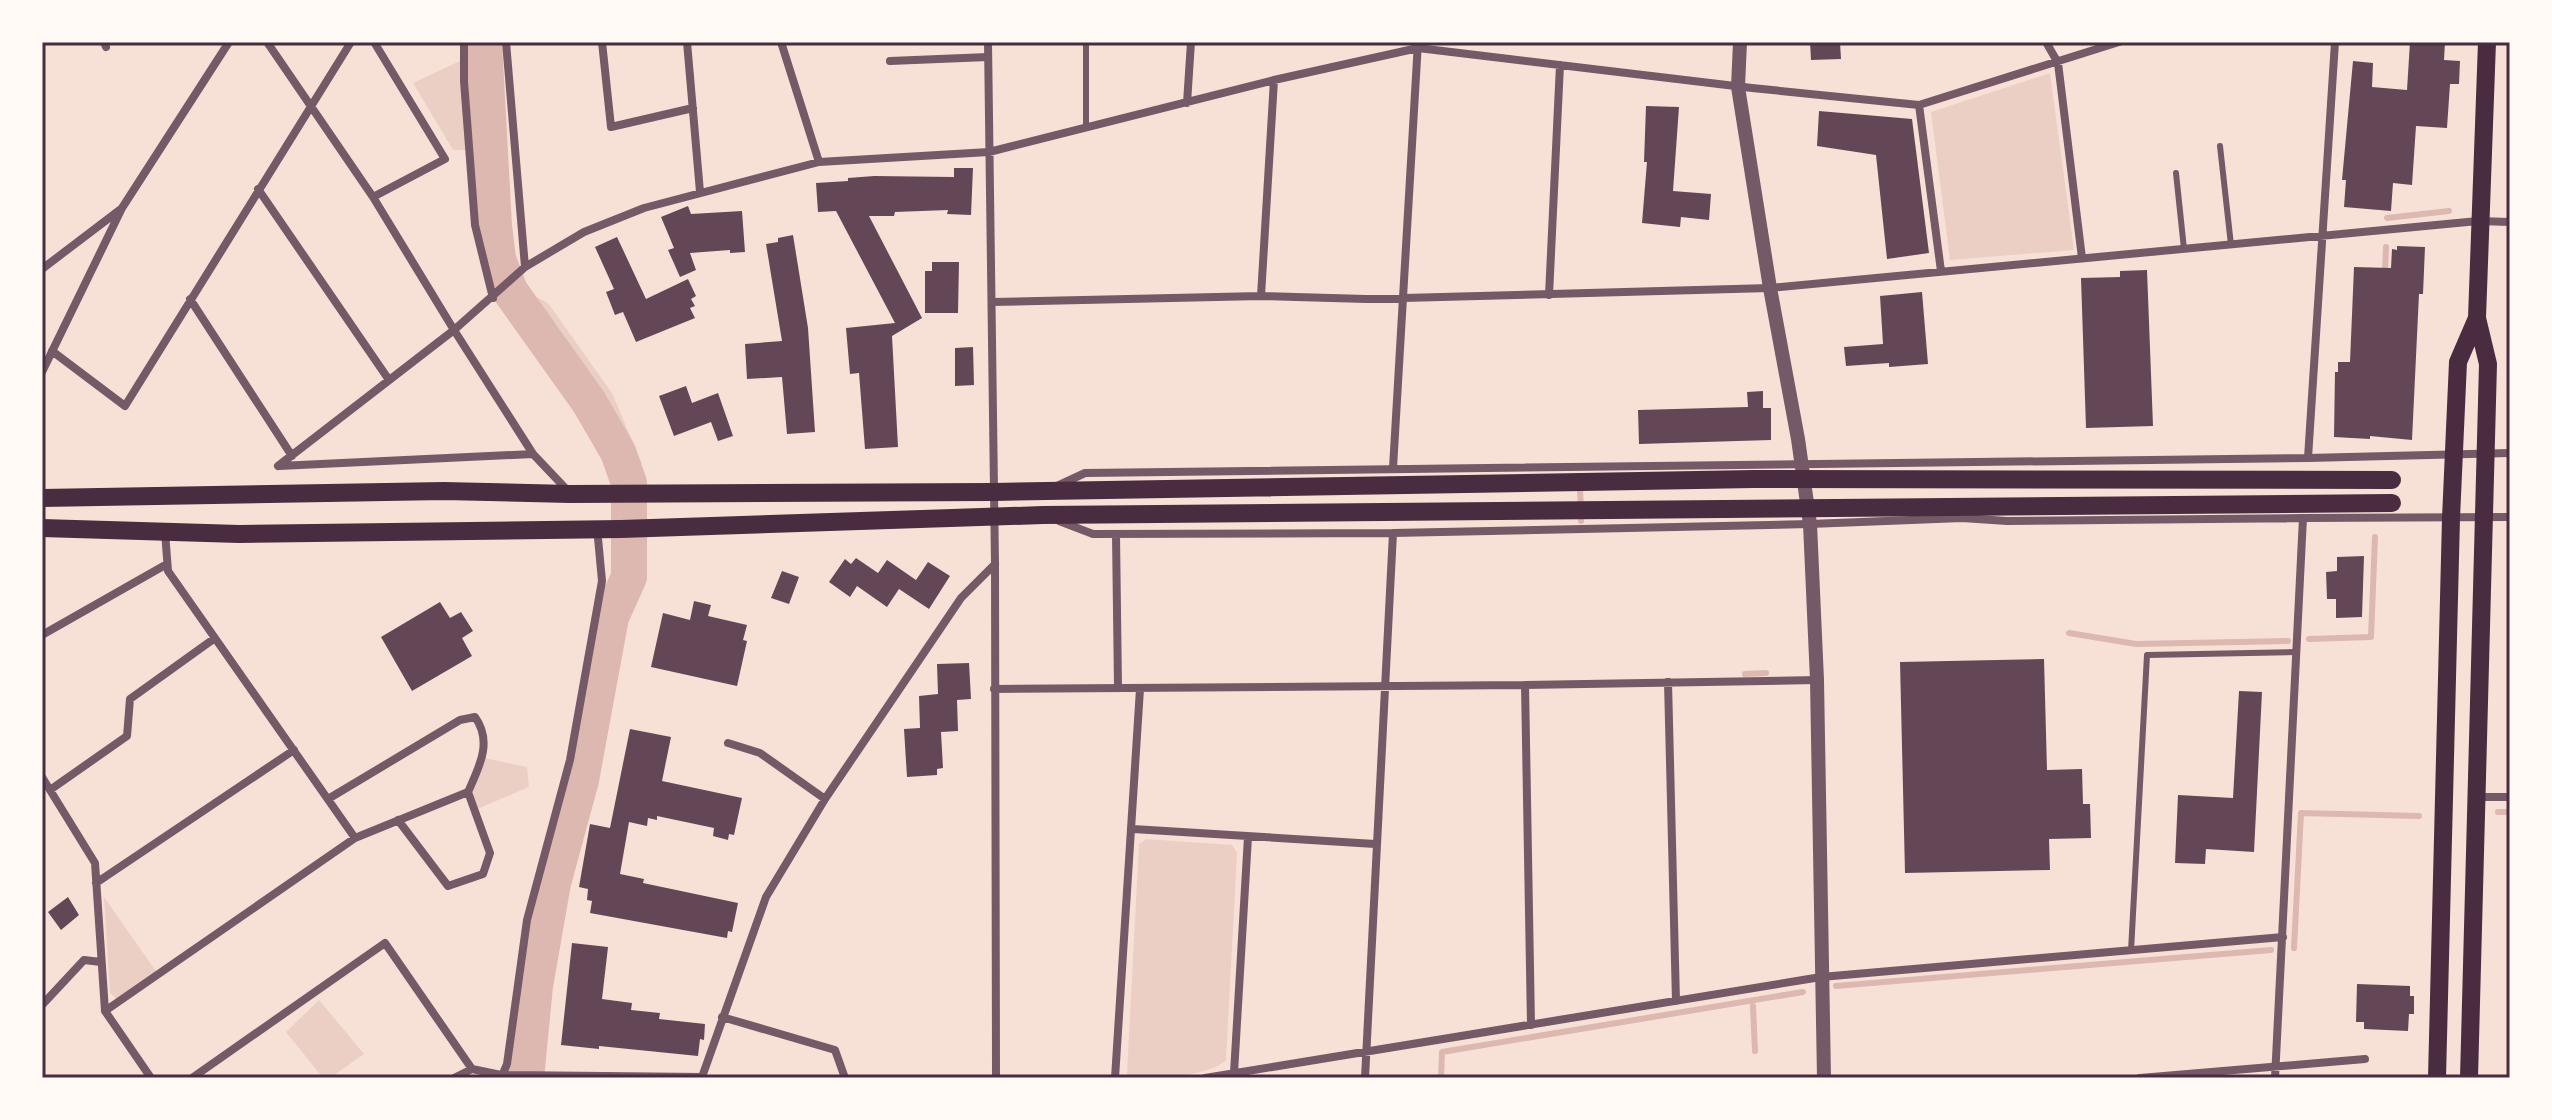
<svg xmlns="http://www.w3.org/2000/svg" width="2552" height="1120" viewBox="0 0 2552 1120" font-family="Overpass,sans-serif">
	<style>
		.green { fill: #ebcfc5 }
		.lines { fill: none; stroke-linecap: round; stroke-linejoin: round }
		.stream { stroke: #dcb8b0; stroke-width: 6 }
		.river { stroke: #dcb8b0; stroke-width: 36 }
		.building { fill: #644757 }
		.service { stroke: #755966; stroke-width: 6 }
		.minor { stroke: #755966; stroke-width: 8 }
		.tertiary { stroke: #755966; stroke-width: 14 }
		.primary { stroke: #4a2c40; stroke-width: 18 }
		.trunk { stroke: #4a2c40; stroke-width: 18 }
		.neatline { fill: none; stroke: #4a2c40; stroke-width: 3 }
	</style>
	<rect width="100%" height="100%" fill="#f7e1d7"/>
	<!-- green -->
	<path class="green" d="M462,60L467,150H453L413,83Z
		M2050,73L2074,250L1950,260L1931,112Z
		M527,292L548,303L612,393L642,464L623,456L591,399L523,305Z
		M480,757L527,767L529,787L475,810L469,789Z
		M1146,839L1232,845L1237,853L1226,1060C1209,1077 1155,1078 1130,1078L1127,1074L1139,844Z
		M104,897L158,974L119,1001L110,993Z
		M319,1000L364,1054L330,1078H323L286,1032Z"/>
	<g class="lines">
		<!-- stream -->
		<path class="stream" d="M2387,218L2449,211
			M2385,272L2386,247
			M1580,484L1581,521
			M2069,633L2136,644L2288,641
			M2309,639L2371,637L2375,537
			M1745,674L1766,673
			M2498,812H2510
			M2294,948L2301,813L2419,816
			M1836,986L2271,950
			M1753,1006L1755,1051
			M1441,1078L1442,1052L1803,992"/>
		<!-- river -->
		<path class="river" d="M484,42L494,226L498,259L510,291L589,402L618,452L629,483V577L611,617L581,780L553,883L535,986L526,1078"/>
	</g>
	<!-- building -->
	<path class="building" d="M1810,42H1840L1841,59L1811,60Z
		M2410,42H2445L2444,60L2460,61L2459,84H2450L2447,128L2416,126L2412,185L2393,183L2391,211L2344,207L2346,180H2342L2353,61L2373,63L2372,87L2407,90Z
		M1646,106L1679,107L1673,191L1711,194L1709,220L1681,217L1680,227L1642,223L1647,162H1644Z
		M1819,111L1912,119L1929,253L1887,259L1876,155L1817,146Z
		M954,168H973L971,215L947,214L948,210L895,212L894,216H869L922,318L892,336L898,447L865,449L859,373L850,374L846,328L895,323L836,211L818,212L816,183L848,181V178L874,176L954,177Z
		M688,206L691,214L742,211L745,252L730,253V250L690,253L696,270L680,277L668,250L674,248L661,217Z
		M793,235L808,328L815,432L787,434L782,377L747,379L745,344L782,341L766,244L778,242V238Z
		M617,237L646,299L688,279L696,296L691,299L695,306L690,308L695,318L636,342L623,312L615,315L606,292L614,289L595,247Z
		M2397,246L2425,247L2423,294H2419L2412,440L2370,436V439L2334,437L2335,372H2338V362H2350L2354,267L2391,268L2392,249L2397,250Z
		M932,262H959L958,313H925V271H932Z
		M2147,270L2153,426L2086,428L2081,278L2120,277V271Z
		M1922,292L1928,364L1889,367V363L1846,366L1844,347L1883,344L1880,296Z
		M973,347L974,385L955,386V348Z
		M686,386L692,403L718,393L733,436L718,441L711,422L674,436L659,396Z
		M1763,391V408H1771V440L1639,444L1638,410L1748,407L1747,392Z
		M2364,556L2362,617L2336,618V599H2327L2326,572L2337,571V557Z
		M856,558L878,573L887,560L916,580L928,562L950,576L929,609L899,589L887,607L857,586L850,597L829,582L845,559L851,564Z
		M782,571L799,577L789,604L771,598Z
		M694,601L711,605L708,616L747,625L743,640L747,641L737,686L651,667L663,613L690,620Z
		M440,602L450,618L461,612L473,631L462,638L472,656L412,691L381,637Z
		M2044,659L2047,770L2082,769L2083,804H2090L2091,838L2049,839L2050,870L1905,873L1900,662Z
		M969,663L971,699L957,700L958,731L941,732L943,768L937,769V775L907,777L904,729L920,728L919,696L938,694L937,664Z
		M2239,691L2262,692L2254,852L2206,849L2205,864L2175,863L2178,795L2233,798Z
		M630,729L671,737L662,781L742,798L734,835L729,834L728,840L713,836L714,828L657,816V820L648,818L647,826L629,822L620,874L644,879L643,883L738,903L732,932L728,931L727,938L590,913L592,901L587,900L588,889L579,887L590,824L610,828Z
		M68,897L79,915L61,930L48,912Z
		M572,943L608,947L602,999L632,1003L631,1010L660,1013L659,1019L705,1024L704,1040L700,1039L698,1056L599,1046V1049L561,1045Z
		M2357,984L2410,986V996H2414V1014H2409L2408,1031L2364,1029V1022H2356Z"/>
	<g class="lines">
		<!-- service -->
		<path class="service" d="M1086,42V127
			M2220,146L2231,245
			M2176,173L2184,249
			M2131,951L2147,655L2295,652"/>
		<!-- minor -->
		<path class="minor" d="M104,42L106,47
			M267,42L373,197L454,330L533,454
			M464,42V81L475,225L493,298
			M506,42L525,267
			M602,42L611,127L693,108
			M687,42L700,192
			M781,42L819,162
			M988,42L995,564L996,1078
			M2046,42L2058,63L2082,258
			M2335,42L2308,458L2510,453
			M890,61L988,57
			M1187,103L1191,42
			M1919,105L1941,271
			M258,189L389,380
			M373,197L445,159L374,42
			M42,269L121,209
			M1549,295L1560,65
			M1261,296L1274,80
			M190,299L292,456
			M992,302L1261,296L1366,299L1770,288L2478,221L2510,222
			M52,351L125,406L351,42
			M42,372L122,208L229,42
			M278,466L454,330L525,267L584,232L644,208L819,162L989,152L1274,80L1418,48L1752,88L1919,105L2119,42
			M279,466L533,454L569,492
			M1393,468L1418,42
			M1057,486L1085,473L2308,458
			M1059,521L1093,534L1393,533L1810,524L1962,518L2007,521L2303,518
			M165,532L168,571L355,838
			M1116,534L1118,688
			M42,635L167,564
			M1668,682L1676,1001
			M1525,685L1531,1025
			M994,689L1525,685L1817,680
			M728,743L760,753L825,799
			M42,777L50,790
			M2476,797H2510
			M398,820L448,886L483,874L490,853L468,792
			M1133,829L1375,844
			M96,883L294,750
			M42,1005L84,960L101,962
			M105,1011L95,863L50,790L127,736L130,699L215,638
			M722,1017L835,1050L845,1078
			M1234,1073L1248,837
			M151,1078L105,1011L355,838L468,792C479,767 493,742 475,717L460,720L328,799
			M192,1078L385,943L472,1069
			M454,1078L472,1069L501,1075L702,1077L766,897L825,799L961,598L995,564
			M501,1078L507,1064L527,920L570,760L602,581L598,538
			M1115,1078L1140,689
			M1205,1078L1821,977L2283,937
			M1365,1078L1393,533
			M2140,1078L2365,1059
			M2275,1078L2303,518L2510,517"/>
		<!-- tertiary -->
		<path class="tertiary" d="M1740,42L1738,87L1770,288L1798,439L1810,524L1817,680L1824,1078"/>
		<!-- primary -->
		<path class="primary" d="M2437,1078L2451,518L2458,362L2477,318
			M2469,1078L2488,364L2477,318L2487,42"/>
		<!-- trunk -->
		<path class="trunk" d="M42,498L444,491L570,494L993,492L1754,479L2392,480
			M42,528L239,534L621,529L1043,515L2392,503"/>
	</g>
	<!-- border -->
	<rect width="2552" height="1120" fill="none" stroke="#fffaf5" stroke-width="88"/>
	<rect x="44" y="44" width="2464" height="1032" class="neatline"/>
</svg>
